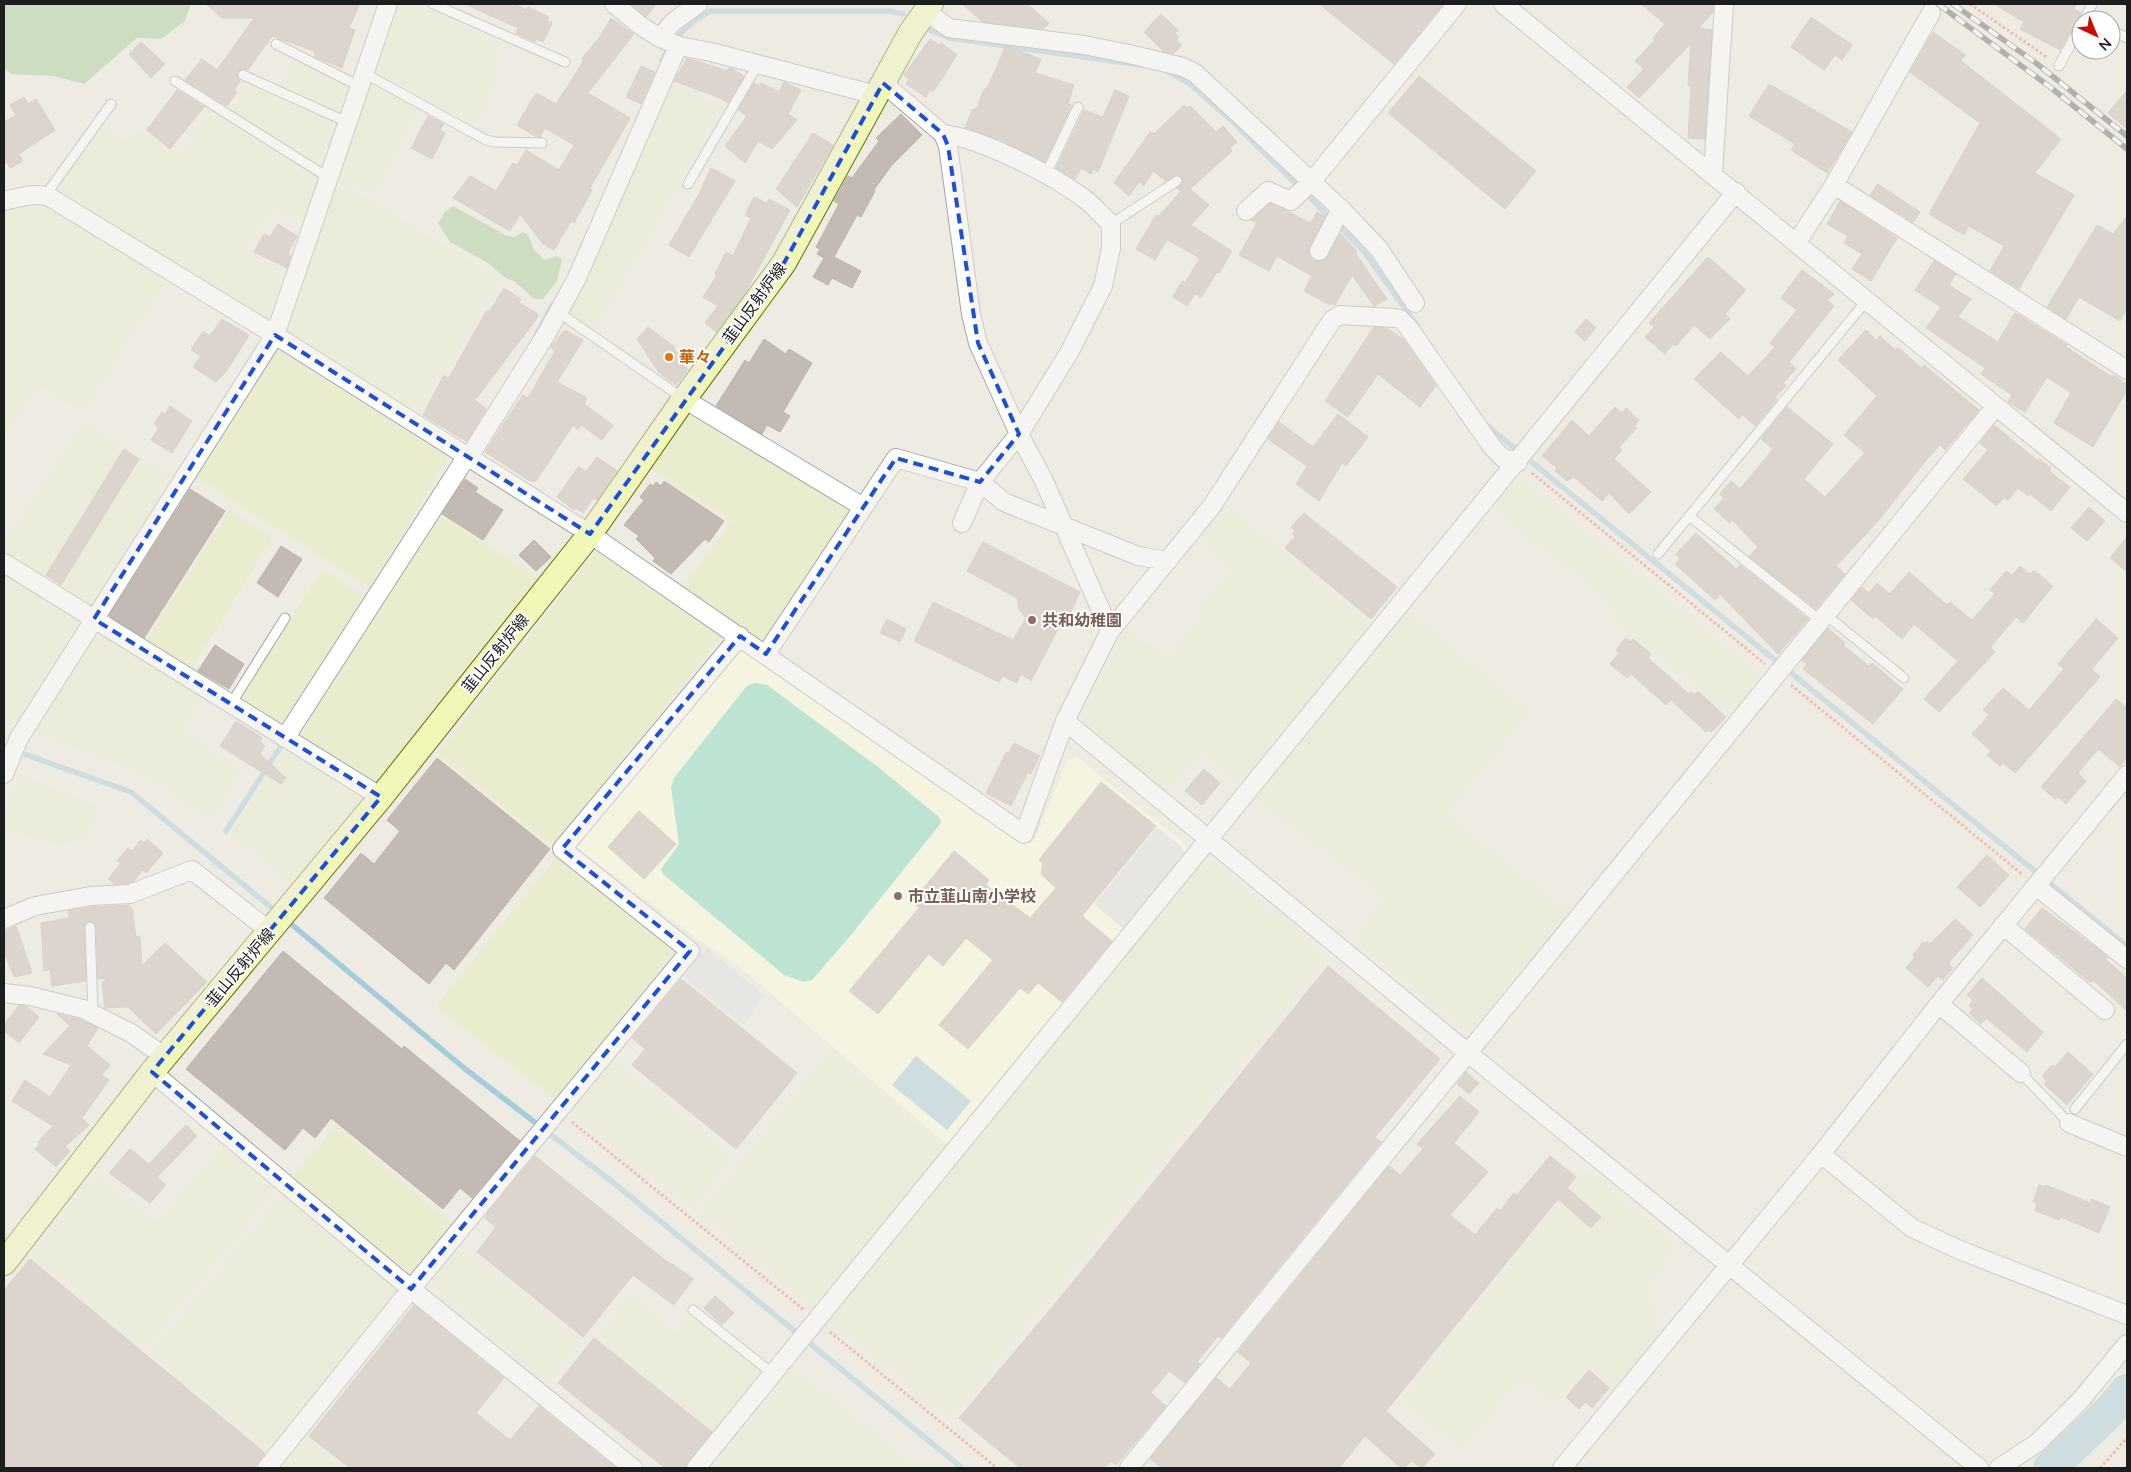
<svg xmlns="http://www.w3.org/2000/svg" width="2131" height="1472" viewBox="0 0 2131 1472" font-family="Lato,'Noto Sans JP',sans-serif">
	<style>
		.education { fill: #fdfedc }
		.farmland { fill: #e9edce }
		.forest { fill: #a5cd98 }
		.pitch { fill: #82dcbf }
		.parking { fill: #e1e1e1 }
		.water { fill: #a4ccdb }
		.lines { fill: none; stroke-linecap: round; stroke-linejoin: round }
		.stream { stroke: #a4ccdb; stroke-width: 5.5 }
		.river { stroke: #a4ccdb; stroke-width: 34 }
		.building { fill: #c3bab3; stroke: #c0b3a6 }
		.service-casing { stroke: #a4a4a4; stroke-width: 11 }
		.minor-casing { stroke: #a4a4a4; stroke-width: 20 }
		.secondary-casing { stroke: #607206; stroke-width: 26 }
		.path { stroke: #f7816b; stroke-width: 3; stroke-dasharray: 2.5 2.5; stroke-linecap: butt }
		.service { stroke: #fff; stroke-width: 9 }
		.minor { stroke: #fff; stroke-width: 18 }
		.secondary { stroke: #f1f8b7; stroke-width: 24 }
		.rail-casing { stroke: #6b6b6b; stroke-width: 5.5 }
		.rail { stroke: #fff; stroke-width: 4; stroke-dasharray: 11; stroke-linecap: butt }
		.marked { fill: none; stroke: #1d4ed8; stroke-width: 4; stroke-dasharray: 10 6; stroke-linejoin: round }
		.food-dot { fill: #e8710a; stroke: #fff; stroke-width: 2 }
		.education-dot { fill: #8d6e63; stroke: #fff; stroke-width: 2 }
		.labels { text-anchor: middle; stroke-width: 4; stroke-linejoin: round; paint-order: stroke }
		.street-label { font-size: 16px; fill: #1d1d1d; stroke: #fff }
		.food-label { font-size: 16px; font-weight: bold; fill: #c56008; stroke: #fff; text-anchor: start }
		.education-label { font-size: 16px; font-weight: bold; fill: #785e54; stroke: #fff; text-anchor: start }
	</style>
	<rect width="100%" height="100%" fill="#eeebe3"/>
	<!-- education -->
	<path class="education" d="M738,646L1009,832L1030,843L1034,842L1068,759L1077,757L1184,844L1187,855L950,1147L747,973L694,936L574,845Z"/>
	<!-- farmland -->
	<path class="farmland" d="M398,4H415L502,44L495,64L499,75L480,119L471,124L373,69Z
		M294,59L349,88L340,114L280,87Z
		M668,82L719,106L672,196L593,333L563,312Z
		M246,83L333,122L319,166H315L231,109Z
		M373,85L416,108L373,196L338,175L367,86Z
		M210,111L321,181L304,225L274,206L245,251L281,277L269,318L265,321L64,193L57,187L100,126L128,142L137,130L179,157Z
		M337,180L500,279L419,414L289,335L286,328Z
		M41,206L51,209L165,280L84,413L38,385L4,440V210Z
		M275,348L448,458L370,588L194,476Z
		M691,413L852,508L853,513L769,637L757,639L683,586L732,520L651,469Z
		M83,421L170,476L90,605L4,552V542Z
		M1519,476L1763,677L1733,713L1610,619L1616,607L1493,509Z
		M1230,508L1370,624L1238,784L1201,753L1167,792L1088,729L1086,717L1126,629L1168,657L1202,618L1197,611L1232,569L1203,542Z
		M229,510L273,537L192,669L146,641Z
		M436,513L538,577L539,582L376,786L299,736L297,728Z
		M602,550L722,635L555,848L438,754L594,554Z
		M322,569L364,596L283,727L239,698Z
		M4,573L80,620L14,727L4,723Z
		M1408,611L1530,712L1446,815L1568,911L1469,1031L1354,939L1385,897L1255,799Z
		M96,631L202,697L183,730L240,773L210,822L152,778L36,732Z
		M285,747L361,797L294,885L230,834Z
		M20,775L97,805L89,836L59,846L4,829V812Z
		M557,856L674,951L558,1098H554L438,1009L437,1005Z
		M1211,862L1325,956L1322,964L954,1414L945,1415L830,1321L1200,865Z
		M829,1052L948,1149L845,1274L818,1304L811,1305L699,1214Z
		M617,1063L733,1156L694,1206L688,1205L573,1115V1109L608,1065Z
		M336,1126L453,1225L414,1276L295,1180L294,1175Z
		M223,1143L276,1189L145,1349L32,1256L96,1176L150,1217L159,1220Z
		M1587,1171L1676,1244L1650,1283L1656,1347L1619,1390L1587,1364L1553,1403L1521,1378L1462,1449L1402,1402Z
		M286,1195L402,1290L270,1451L150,1354L280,1197Z
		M460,1249H464L578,1341L579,1344L550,1381L546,1382L431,1283Z
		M630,1295L676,1333L692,1315L763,1373L714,1432L596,1335Z
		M801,1373L911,1463L910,1468H714L791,1375Z
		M309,1441L343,1468H282L303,1443Z
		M928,1459L933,1462L941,1468H920Z"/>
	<!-- forest -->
	<path class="forest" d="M4,4H191L185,21L161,39L137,38L84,84L53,76L12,74L4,69Z
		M453,206L505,235L514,237L523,232L528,235L534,250L545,260L557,256L562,260L557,281L543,299H534L514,281L507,279L488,263L450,242L438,223L445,212Z"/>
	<!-- pitch -->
	<path class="pitch" d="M756,683L767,685L878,767L939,817L941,823L851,935L812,980L804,982L784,975L663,874L661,869L679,844L671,787L674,778L745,688L750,684Z"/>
	<!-- parking -->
	<path class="parking" d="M1157,827L1183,848L1185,855L1125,930L1094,904Z
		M707,948L765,996L743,1025L681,975L703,949Z"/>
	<!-- water -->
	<path class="water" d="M916,1056L971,1101L947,1130L892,1085Z"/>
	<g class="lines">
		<!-- stream -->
		<path class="stream" d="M931,31L949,38L1141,65
			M662,61C671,40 690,21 711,11H890L903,14
			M1167,71L1189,83L1235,124L1363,250L1417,325
			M536,335L553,304
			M1486,425L2127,946
			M4,747L131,792L278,913
			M226,831L279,749L282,739
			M285,919L464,1068L610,1180L962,1468"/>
		<!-- river -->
		<path class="river" d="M2050,1468L2110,1411L2127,1391"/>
	</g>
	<!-- building -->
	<path class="building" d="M206,4H360L349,28L355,30L342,68L315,57L314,51L272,36L248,70L242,69L238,72L237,76L240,81L234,90L237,92L227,106L185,80L202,59L217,70L254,18H222Z
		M465,4H514L527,10L528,7L549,17L547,20L552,23L543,42L536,39L535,42L516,33L518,28Z
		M631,4H656L646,17Z
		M962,4H1027L1049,23L1043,29L983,22Z
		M1319,4H1443L1394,64Z
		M1641,4H1713V12L1699,28L1712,30L1705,139L1688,138L1691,86L1688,85L1691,43L1639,98L1627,87L1644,69L1635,61L1655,40L1653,38L1665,24Z
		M1994,4H2076L2074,9L2081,13L2060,50L2020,29L2024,22Z
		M1161,14L1178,30L1175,33L1179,37L1176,40L1182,45L1173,54L1164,52L1144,32Z
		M1811,17L1852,45L1842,60L1835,55L1824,70L1791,47Z
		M611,18L634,34L588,93L630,118L590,188L592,190L574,223L571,221L554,250L543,244L520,214L510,231L453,198L470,176L496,191L513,163L517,165L526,150L559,170L574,145L545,128L540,137H536L517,125L536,93L556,104L584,60L582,58L600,37Z
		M1933,32L1965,55L1961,61L2061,139L2035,173L2074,195L2019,289L1990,271L2004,246L1969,226L1964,235L1929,214L1980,123L1910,72Z
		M930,39L940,45L941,43L957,55L933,92L930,90L926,97L906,84L909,79L904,75Z
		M141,42L165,64L151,78L129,54Z
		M1006,46L1041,59L1035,73L1074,85L1068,104L1072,105L1045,162L1001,140L965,128L972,110L977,108L983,91L988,86Z
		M687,58L727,71L729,68L733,69L744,76L728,103L720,98L674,81Z
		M641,66L655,72L641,104L626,97Z
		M1419,76L1536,171L1505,209L1388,113Z
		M784,82L801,90L788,114L797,120L772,149L758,141L745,163L725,146L747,116L738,110L754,83L759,86L761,83L779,92Z
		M1769,84L1852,132L1827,173L1791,150L1795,144L1749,116Z
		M177,90L204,107L170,149L147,130Z
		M1115,90L1129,96L1098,172L1094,169L1091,174L1081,168L1075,179L1056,168L1084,110L1103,117Z
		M2127,90V129L2108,113Z
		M24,97L28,104L36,99L55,130L19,154L23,161L10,168L7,162L4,164V122L16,115L10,105Z
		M1184,105L1187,108L1190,106L1216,132L1223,126L1237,142L1230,148L1232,151L1190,189L1209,205L1191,225L1232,251L1219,273L1217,272L1201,298L1195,294L1187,306L1173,297L1182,281L1185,283L1200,258L1167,240L1155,260L1136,249L1156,215L1159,216L1181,191L1177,188L1182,184V178L1176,175L1166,181L1153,171L1144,186L1139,182L1129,196L1114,183L1150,132L1154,134Z
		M901,114L922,135L891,166L874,190L875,191L861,217L857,215L834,257L861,271L852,288L832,278L828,285L813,277L824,258L817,254L820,249L816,247L839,204L834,201L848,176L852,178L879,141L876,138Z
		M428,116L444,124L440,130L445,133L432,159L411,148Z
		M813,133L833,145L797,207L776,189Z
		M711,168L735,181L689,257L669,245L699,194Z
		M1878,184L1920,212L1913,222L1870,195Z
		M754,197L767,203L769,199L790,210L744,295L716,332L705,323L718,306L703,297L717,275L715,274L726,252L733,256L751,218L745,215Z
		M1840,201L1897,238L1871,281L1852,269L1862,254L1844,243L1848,236L1827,224Z
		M1270,203L1311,223L1317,212L1325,217L1310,246V257L1319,262L1325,260L1340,233L1357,251L1355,253L1387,299L1374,306L1352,275L1335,305L1331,303L1330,305L1304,291L1312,276L1277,256L1269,271L1239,255L1257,223L1251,220Z
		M2127,216V309L2120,321L2079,297L2066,319L2047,307L2097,225L2113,234Z
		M278,224L297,236L288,253L291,257L287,268L254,252L264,234L270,237Z
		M1708,257L1746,290L1725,314L1730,319L1710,339L1694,325L1676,346L1673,344L1665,354L1645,337L1654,327L1649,323Z
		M1934,261L1956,274L1949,285L1971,299L1958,317L1998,342L2015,313L2067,345L2066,347L2112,377L2113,375L2127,384V390L2093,447L2054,423L2071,393L2047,377L2025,412L2008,402L2012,395L1981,374L1985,368L1926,328L1941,307L1915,290Z
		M1802,270L1834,294L1827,300L1834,306L1789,362L1796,369L1783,383L1786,386L1775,397L1777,399L1755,426L1742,414L1739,419L1694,379L1721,352L1748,376L1775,347L1770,343L1797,310L1781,298Z
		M504,288L521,299L519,303L537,313L538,317L475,400L486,409L467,441L464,440L423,415L444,375L448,378L450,376L487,310L490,311Z
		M222,319L249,335L226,372L216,382L193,367L201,356L191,350L203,331L210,336Z
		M1586,319L1596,328L1585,341L1575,332Z
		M648,327L675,347L673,349L683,356L678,362L688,369L676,385L659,373L637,339Z
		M1374,327L1387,328L1404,340L1436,386L1420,407L1378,374L1348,417L1325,401Z
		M565,330L583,340L557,382L587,398L584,404L613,425L602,440L581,425L578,429L573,425L536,481H530L485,452L523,395L528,398L555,351L551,347Z
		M1866,330L1876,340L1880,336L1895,350L1898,347L1921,368L1924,365L1979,410L1945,450L1940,445L1927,459L1879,520L1836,566L1845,574L1816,609L1749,556L1758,547L1732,520L1730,523L1714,509L1724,498L1720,494L1731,481L1740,489L1773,449L1761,439L1787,407L1833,444L1804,479L1825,497L1865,453L1844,435L1877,396L1838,360Z
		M764,339L786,354L789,349L812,363L783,412L790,416L780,432L767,425L762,434L716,406L745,360L749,363Z
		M170,406L192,421L172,453L151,440L159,427L154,424L162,412L165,414Z
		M1615,407L1622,413L1626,408L1639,420L1634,426L1637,428L1619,447L1622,450L1614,459L1651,492L1629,514L1609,493L1602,501L1574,477L1567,481L1555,471L1557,468L1542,456L1572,420L1589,436Z
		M1338,414L1368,437L1346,466L1342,463L1319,501L1296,484L1307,466L1268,439L1279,422L1313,447Z
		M1994,425L2038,461L2039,459L2051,468L2049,471L2070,487L2051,511L2030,494L2028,496L2018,488L2008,500L2004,497L1997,506L1963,479L1988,450L1980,443Z
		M124,449L139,459L61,585L46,575Z
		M597,457L617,471L597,500L593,498L583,513L576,508L574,510L557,497L579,466L586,472Z
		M465,479L478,488L475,492L503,510L483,540L442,514Z
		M664,481L724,521L709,542L705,539L671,574L653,561L655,558L636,539L639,536L624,525L644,500L640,497L650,484L653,486L656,482L661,486Z
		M190,489L225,511L144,638L109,616Z
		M2089,507L2105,521L2087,541L2071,528Z
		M1304,513L1397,587L1371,619L1285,548L1295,537L1292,534L1295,531L1291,527Z
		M1696,533L1736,569L1740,565L1808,619L1778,654L1720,594L1715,600L1675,564L1680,559L1676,554Z
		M2127,537V572L2110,558Z
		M534,540L551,557L536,571L519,555Z
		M983,542L1080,592L1063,629L1059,627L1031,681L1021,674L1017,683L1003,676L999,682L914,641L933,602L1013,640L1026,618L1019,609L1017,598L967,571Z
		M281,546L302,559L278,597L257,583Z
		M2020,566L2030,574L2034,570L2053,586L2023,623L2016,617L1993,644L1991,648L1995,652L1939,712L1924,699L1958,661L1914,624L1902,639L1875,616L1873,619L1851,600L1862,587L1869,593L1877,583L1890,594L1909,572L1947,605L1950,602L1972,620L1995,594L1990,590L2006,571L2012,575Z
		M887,619L906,629L900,642L880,633Z
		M2096,619L2118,638L2092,669L2100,677L2015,773L2003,763L2000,766L1987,755L1991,751L1972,734L1989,715L1983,710L2003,688L2029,710L2064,669L2058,664Z
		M1828,628L1845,643L1843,645L1869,666L1872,663L1903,689L1873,724L1803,669L1807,664L1802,660Z
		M1626,638L1631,642L1633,639L1651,654L1648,658L1689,694L1691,691L1694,695L1698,691L1726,717L1711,732L1708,730L1706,732L1671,700L1666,705L1631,674L1627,678L1610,664L1619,653L1616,650Z
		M215,645L244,664L229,689L198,671Z
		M2116,699L2127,707V757L2120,767L2098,749L2078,773L2086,781L2066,804L2058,797L2055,799L2041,787Z
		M236,721L262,738L260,741L265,746L260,754L286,778L281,784L220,746Z
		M1014,743L1040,756L1031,774L1028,772L1011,806L986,793L1006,752L1009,753Z
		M437,758L550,849L454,970L446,963L429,984L324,898L361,853L374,864L400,831L387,820Z
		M1204,769L1220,783L1202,805L1185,791Z
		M1101,782L1156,826L1082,916L1112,941L1062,1002L1038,983L1028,994L1020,988L968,1049L939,1025L993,960L966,938L943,966L929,954L878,1014L849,991L919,908L912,902L954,851L989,880L986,885L1030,918L1056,888L1041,874L1043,863L1039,860Z
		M639,811L676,844L644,879L608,847Z
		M147,839L163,853L146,873L143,870L133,882L128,883L115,884L108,879L121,863L117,861L128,848L132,851L141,840L144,843Z
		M1987,855L2009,875L1980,907L1957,887Z
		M129,905L130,908H132L136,937L140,936L142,966L165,943L207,982L156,1034L128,1007L105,1008L102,983L107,978L98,979L96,927L93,922H87L84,927L86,981L52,986L50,969L44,971L41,923L69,918L68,911L92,907Z
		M2042,908L2107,956L2105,959L2127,978V1011L2093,980L2091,983L2025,929Z
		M1955,919L1973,935L1950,961L1949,965L1953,968L1943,980L1938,976L1928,987L1906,968L1915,957L1913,955L1923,942L1925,944L1927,941L1930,944Z
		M16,926L32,973L14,977L4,951V931Z
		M283,951L402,1049L404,1046L520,1141L472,1198L460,1188L443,1209L331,1118L315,1138L303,1128L285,1150L186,1069Z
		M1328,966L1440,1059L1375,1137L1381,1142L1221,1338L1218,1336L1197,1362L1200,1364L1185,1383L1169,1371L1151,1393L1166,1406L1116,1465L1110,1461L1104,1468H1020L959,1418L1064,1293Z
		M1982,978L2043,1032L2027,1052L1986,1018L1981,1024L1969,1013L1973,1009L1969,1006L1973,1000L1967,995Z
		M681,979L797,1073L736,1149L632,1065L645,1049L632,1038Z
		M19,1005L26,1006L39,1017L19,1043L4,1031V1025Z
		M57,1014L79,1019L98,1028L87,1046L110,1065L102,1075L109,1080L82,1118L89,1125L65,1147L70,1151L56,1167L35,1149L40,1144L38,1142L53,1126L12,1101L25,1080L50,1097L71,1065L43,1054L70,1026Z
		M2068,1052L2093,1074L2067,1105L2044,1084L2047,1081L2042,1076L2052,1065L2055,1067Z
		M1466,1072L1479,1083L1469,1094L1457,1084Z
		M1460,1096L1479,1112L1454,1143L1488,1172L1450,1215L1475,1235L1497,1208L1500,1211L1514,1193L1517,1195L1550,1156L1576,1177L1567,1188L1601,1217L1591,1228L1558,1199L1386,1411L1435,1454L1422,1468L1411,1461L1404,1468H1401L1365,1436L1339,1468H1162L1150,1459L1216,1378L1230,1389L1251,1363L1238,1352L1389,1166L1400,1175L1423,1149L1417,1144Z
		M186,1125L197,1136L157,1177L166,1185L150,1203L109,1173L130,1149L149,1164Z
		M535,1156L670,1264L671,1263L693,1279L674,1305L633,1275L583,1337L477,1252L496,1227L485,1218L488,1212Z
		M2039,1185L2044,1187L2045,1185L2091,1203L2092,1199L2110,1207L2099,1233L2061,1217L2059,1220L2035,1211L2037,1203L2033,1202Z
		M30,1259L265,1453L254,1468H4V1290Z
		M715,1296L734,1313L722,1325L704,1308Z
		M414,1305L504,1378L476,1413L510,1440L538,1407H540L616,1468H350L309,1436Z
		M594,1338L712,1432L684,1468H665L558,1383Z
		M1589,1370L1609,1388L1592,1408L1585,1402L1579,1409L1566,1397Z"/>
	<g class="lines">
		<defs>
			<path id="service" d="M433,4L565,62
				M2084,20L2092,4
				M2111,30L2127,38
				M276,44L359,86
				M2059,66L2081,25
				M364,73L486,140L495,142L542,143
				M243,75L347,122
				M175,81L329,178
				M1046,174L1078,107
				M688,184L758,64
				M45,196L111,104
				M1111,224L1177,181
				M558,312L684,399
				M1689,516L1821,621
				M1658,554L1867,300
				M1826,615L1904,678
				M231,704L285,618
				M90,927L93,1014
				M2021,1073L2069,1123
				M2075,1109L2127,1044
				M693,1310L773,1374"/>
			<path id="minor" d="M614,4L641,26L660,38L680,46L715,53L876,95
				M1503,4L2127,513
				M926,11L949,28L1084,45L1129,54L1183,67L1195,73L1341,209L1379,249L1415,303
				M660,38L672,23L698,4
				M883,83L943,134L948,146L971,314L978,343L1019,434L1044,481L1110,631
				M943,134C981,138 1055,176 1086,200C1095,207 1102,216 1111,224V248L1103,286L1070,351L1019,434L980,482L962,523
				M1713,173L1724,4
				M1834,185L2127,370
				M4,201C19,198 37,191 51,198L275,335L590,534L1024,834L1065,721L1110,631L1212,506L1332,320L1340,315L1395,318L1400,319L1408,327L1493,448L1503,458L1518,462
				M1246,211L1268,191L1291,201L1312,181L1457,4
				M1797,242L1834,185L1931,13
				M1319,251L1341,209
				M684,399L863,507
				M469,457L547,333L577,278L678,46
				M4,563L381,797
				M766,654L896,458L980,482L1004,502L1138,556L1168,561
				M1065,721L1468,1053L1979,1468
				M285,738L467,456
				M4,774L19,738L275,335L388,4
				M2036,886L2127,959
				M4,919L35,906L91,896L130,894L192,870L271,932
				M2003,925L2105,1010
				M4,993L30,996L83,1009L131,1033L165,1057
				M1939,1004L2021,1073
				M152,1072L411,1289L633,1468
				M2069,1123L2127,1147
				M1821,1154L1912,1228L1962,1251L2127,1315
				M267,1468L411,1289L690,951L562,849L740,636
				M696,1468L1736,192
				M1129,1468L1996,406
				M1562,1468L1821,1154L1939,1004L2127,775
				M1999,1468L2037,1443L2079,1402L2127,1344"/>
			<path id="secondary" d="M4,1263L152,1072L381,797L590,534L684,399L784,263L911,32L931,4"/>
		</defs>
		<!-- service casing -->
		<use href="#service" class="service-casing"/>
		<!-- minor casing -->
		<use href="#minor" class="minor-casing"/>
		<!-- secondary casing -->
		<use href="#secondary" class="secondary-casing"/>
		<!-- path -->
		<path class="path" d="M1970,4L2048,58
			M1532,473L1765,664
			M1791,685L2022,874
			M572,1122L804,1310
			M830,1332L997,1468
			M2100,1468L2127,1438"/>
		<!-- service -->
		<use href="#service" class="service"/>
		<!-- minor -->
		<use href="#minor" class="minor"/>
		<!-- secondary -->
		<use href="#secondary" class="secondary"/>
		<defs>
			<path id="rail" d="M1938,4L2050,87L2127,149
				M1953,4L2036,63L2127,136"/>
		</defs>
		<!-- rail casing -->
		<use href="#rail" class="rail-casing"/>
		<!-- rail -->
		<use href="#rail" class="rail"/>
	</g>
	<!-- marked area -->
	<path d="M0 0H2131V1472H0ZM883,83L943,134L948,146L978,343L1019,434L980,482L896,458L766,654L740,636L562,849L690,951L411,1289L152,1072L381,797L94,619L275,335L590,534L784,263Z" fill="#eeebe3" fill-opacity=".55" fill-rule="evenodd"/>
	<path class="marked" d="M883,83L943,134L948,146L978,343L1019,434L980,482L896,458L766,654L740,636L562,849L690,951L411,1289L152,1072L381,797L94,619L275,335L590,534L784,263Z"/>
	<!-- markers -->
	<circle class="food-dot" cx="669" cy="357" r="5"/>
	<g class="education-dot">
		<circle cx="1032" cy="620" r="5"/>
		<circle cx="898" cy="896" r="5"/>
	</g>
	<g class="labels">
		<!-- street labels -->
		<g class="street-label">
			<text transform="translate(754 303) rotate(-54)" y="6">韮山反射炉線</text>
			<text transform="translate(495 653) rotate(-51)" y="6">韮山反射炉線</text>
			<text transform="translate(240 967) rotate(-50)" y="6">韮山反射炉線</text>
		</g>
		<!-- food labels -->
		<g class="food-label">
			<text x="679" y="363">華々</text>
		</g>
		<!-- education labels -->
		<g class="education-label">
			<text x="1042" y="626">共和幼稚園</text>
			<text x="908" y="902">市立韮山南小学校</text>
		</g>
	</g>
	<!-- border -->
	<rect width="2131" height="1472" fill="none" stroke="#1d1d1d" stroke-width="10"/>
	<!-- north arrow -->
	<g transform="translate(2096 35) rotate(136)"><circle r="24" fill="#ffffff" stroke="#a5a5a5"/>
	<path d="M0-4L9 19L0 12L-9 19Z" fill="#c70e03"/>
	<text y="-8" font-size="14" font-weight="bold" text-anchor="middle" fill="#1d1d1d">N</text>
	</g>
</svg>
